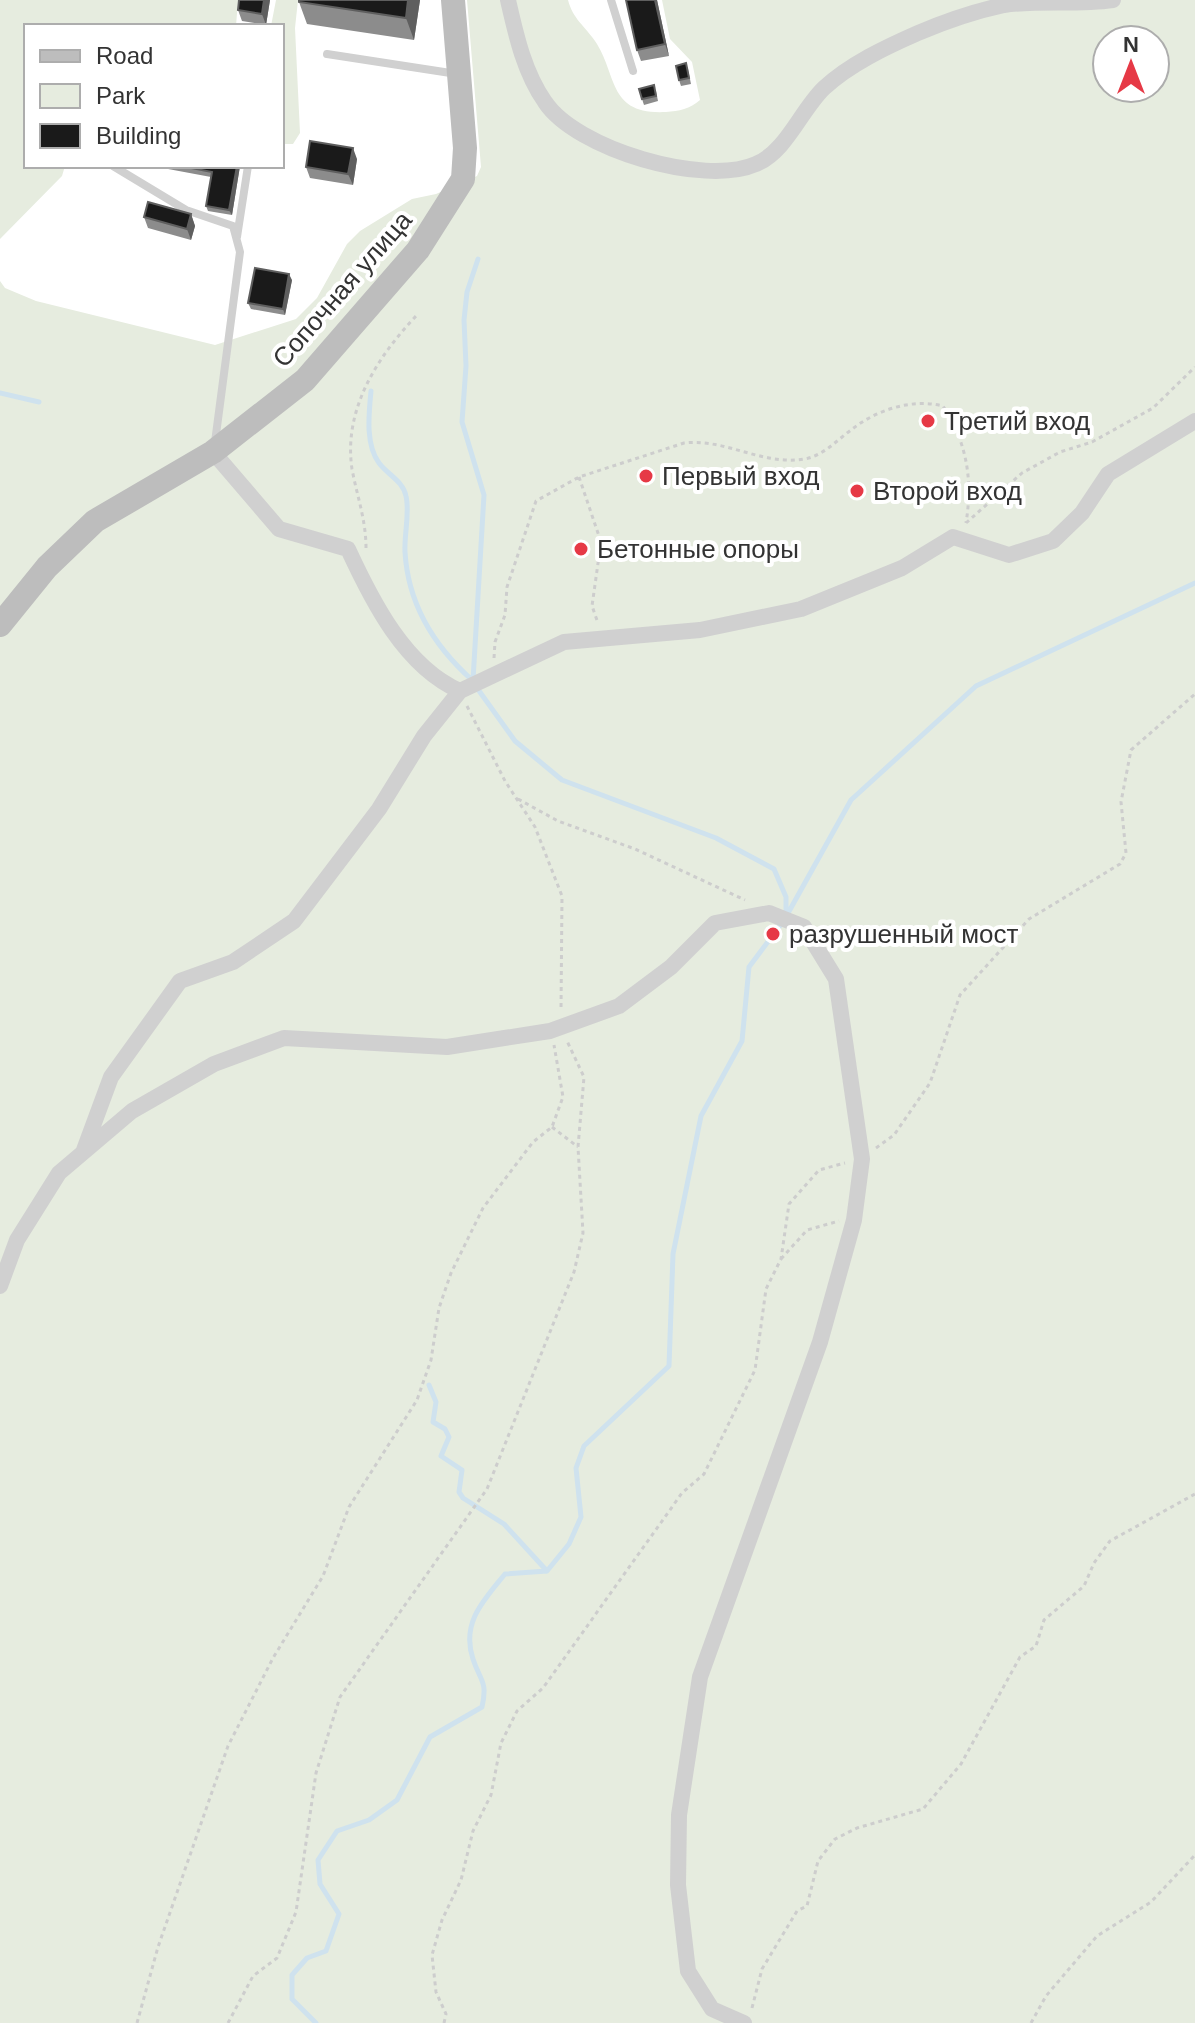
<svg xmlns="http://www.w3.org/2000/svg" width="1195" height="2023" viewBox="0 0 1195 2023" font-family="Arial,sans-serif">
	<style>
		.green { fill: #e6ecdf; fill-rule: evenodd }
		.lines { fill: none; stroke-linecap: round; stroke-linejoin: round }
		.stream { stroke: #cfe2ee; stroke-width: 5 }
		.path { stroke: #cdcdcd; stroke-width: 3; stroke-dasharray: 4 4; stroke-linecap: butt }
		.service { stroke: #d0d0d0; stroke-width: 8 }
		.minor { stroke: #d0d0d0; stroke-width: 16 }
		.secondary { stroke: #bdbdbd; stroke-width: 24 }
		.wall { fill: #8c8c8c }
		.shaded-wall { fill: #5f5f5f }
		.building { fill: #1a1a1a; stroke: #5f5f5f; stroke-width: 2 }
		.poi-dot { fill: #e63946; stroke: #fff; stroke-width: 3 }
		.labels { text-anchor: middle; stroke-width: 8; stroke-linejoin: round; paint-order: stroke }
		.street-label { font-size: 26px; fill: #333; stroke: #fff }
		.poi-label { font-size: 26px; fill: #333; stroke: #fff; text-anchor: start }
	</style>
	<rect width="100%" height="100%" fill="#fff"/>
	<!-- green -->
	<path class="green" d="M0,0H238L236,26H26V166H65L62,176L0,239Z
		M276,0H298L295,28L300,133L293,144H282V26H271Z
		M467,0H568C573,19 584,25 595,41C618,75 607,115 666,112C679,111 690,109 700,100L692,62L670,39L662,0H1195V2023H0V281L5,288L36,301L215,345L296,319L317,298L347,244L360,231L412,199L436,194L477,176L481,167ZM1107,40H1155V88H1107Z"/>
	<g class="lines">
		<!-- stream -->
		<path class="stream" d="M371,391C369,413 365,444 379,463C388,475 403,481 406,496C410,513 404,534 405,552C408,604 434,646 472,680
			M0,393L39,402
			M473,680L484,495L462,422L466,366L464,320L467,292L478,259
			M477,688L515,741L562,780L716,838L774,869L786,897V916
			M787,915L851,800L976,686L1195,583
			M429,1385L436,1402L433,1422L445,1429L449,1437L441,1456L462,1470L459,1492L463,1498L504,1524L547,1571
			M316,2023L292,1999V1975L307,1958L326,1951L339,1914L320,1884L318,1860L337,1831L369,1820L397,1800L430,1737L482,1707C488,1681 480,1681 473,1659C461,1623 483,1601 505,1574L547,1571L569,1544L581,1517L576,1468L584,1446L669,1366L673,1254L701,1116L742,1041L749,967L782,923"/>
		<!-- path -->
		<path class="path" d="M579,477L601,542L592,606L598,623
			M966,523L1022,473L1060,452L1092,442L1153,408L1195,367
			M366,548C366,520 357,496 352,469C343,409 378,356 417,315
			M494,658L495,642L505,615L507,587L536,501L579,477L684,443C725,438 762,466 805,459C824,455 836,441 851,430C876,410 912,398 943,406C967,443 973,480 966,523
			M467,706L505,781L535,827L562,896L561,1010
			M518,799L558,821L635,849L745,900
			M552,1127L578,1147
			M876,1148L894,1135L930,1083L960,995L1029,919L1120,864L1126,853L1121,802L1131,750L1195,694
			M781,1259L807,1230L839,1221
			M752,2008L762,1969L797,1911L807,1906L818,1861L835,1839L857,1828L923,1809L961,1764L1020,1657L1036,1646L1044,1620L1084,1586L1094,1563L1110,1541L1195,1494
			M137,2023L158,1947L228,1746L273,1658L323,1576L349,1507L417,1400L431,1360L439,1308L451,1273L483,1208L533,1142L552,1127L563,1097L554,1045
			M228,2023L253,1976L277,1958L296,1912L316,1773L340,1697L487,1489L574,1272L583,1233L578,1147L584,1077L567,1041
			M444,2023L446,2014L436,1992L432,1955L442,1920L461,1880L473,1831L491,1795L501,1743L517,1711L543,1688L682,1493L704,1474L755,1370L766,1289L781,1259L789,1204L819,1170L845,1163
			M1031,2023L1046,1996L1097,1936L1151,1902L1195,1855"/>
		<!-- service -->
		<path class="service" d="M611,0L633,71
			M327,54L457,74
			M113,166L186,210L233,226L240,252L215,442
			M237,237L248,166"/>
		<!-- minor -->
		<path class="minor" d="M508,0C516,35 524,72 545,102C576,149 704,187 756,164C786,152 801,110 824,88C850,64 886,47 918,33C944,22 976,11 1004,5C1039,0 1078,5 1113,0
			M213,452L279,529L348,549C372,601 405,667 460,691
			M84,1150L111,1077L180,981L233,962L294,921L379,809L424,736L460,691L564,642L700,630L801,609L902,568L953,537L1009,555L1053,541L1082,513L1108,474L1195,421
			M0,1286L17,1240L59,1173L132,1111L214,1064L284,1038L447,1047L550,1031L619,1006L671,967L715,923L769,913L804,927L836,979L862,1159L854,1220L820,1342L700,1677L679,1815L678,1885L688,1971L712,2009L744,2023"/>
		<!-- secondary -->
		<path class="secondary" d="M0,625L47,567L95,521L213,452L305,380L418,250L463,179L465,148L453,0"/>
	</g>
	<!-- wall -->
	<path class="wall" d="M270,0L266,25L242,21L238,10Z
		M299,0H420L414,40L307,24L299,2Z
		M626,0H657L669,56L641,61L637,50Z
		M688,69L691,84L681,86L679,80Z
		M656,91L658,101L644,105L642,99Z
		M357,159L353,185L310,178L306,167Z
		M152,166H240L232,215L208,211L206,206L211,177Z
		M191,214L195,226L191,240L148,228L144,217Z
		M292,280L285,315L251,309L248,303Z"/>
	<!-- shaded-wall -->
	<path class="shaded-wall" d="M264,0H270L266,25L262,14Z
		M408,0H420L414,40L406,18Z
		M655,0H657L669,56L665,44Z
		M353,148L357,159L353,185L348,174Z
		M237,166H240L232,215L229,210Z
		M191,214L195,226L191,240L187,229Z
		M289,274L292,280L285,315L283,309Z"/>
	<!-- building -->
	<path class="building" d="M239,0H264L262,14L238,10Z
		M299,0H408L406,18L299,2Z
		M626,0H655L665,44L637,50Z
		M686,63L689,78L679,80L676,66Z
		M654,85L656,96L642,99L639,89Z
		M310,141L353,148L348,174L306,167Z
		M181,166H237L229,210L206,206L212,172Z
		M148,202L191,214L187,229L144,217Z
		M255,268L289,274L283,309L248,303Z"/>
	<!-- markers -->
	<g class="poi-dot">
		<circle cx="928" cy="421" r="8"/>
		<circle cx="646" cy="476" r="8"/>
		<circle cx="857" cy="491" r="8"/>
		<circle cx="581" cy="549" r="8"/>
		<circle cx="773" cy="934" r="8"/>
	</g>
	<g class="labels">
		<!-- street labels -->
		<g class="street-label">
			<text transform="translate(342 289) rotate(-49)" y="9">Сопочная улица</text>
		</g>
		<!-- poi labels -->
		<g class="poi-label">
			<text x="944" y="430">Третий вход</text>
			<text x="662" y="485">Первый вход</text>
			<text x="873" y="500">Второй вход</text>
			<text x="597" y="558">Бетонные опоры</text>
			<text x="789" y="943">разрушенный мост</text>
		</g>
	</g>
	<!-- legend -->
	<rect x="24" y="24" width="260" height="144" fill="#ffffff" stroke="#adadad" stroke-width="2"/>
	<rect x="40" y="50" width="40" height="12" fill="#bdbdbd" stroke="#adadad" stroke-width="2"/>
	<text x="96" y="64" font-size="24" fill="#333333">Road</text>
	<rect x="40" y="84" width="40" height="24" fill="#e6ecdf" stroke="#adadad" stroke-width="2"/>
	<text x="96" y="104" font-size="24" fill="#333333">Park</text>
	<rect x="40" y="124" width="40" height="24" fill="#1a1a1a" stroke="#adadad" stroke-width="2"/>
	<text x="96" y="144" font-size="24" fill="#333333">Building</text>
	<!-- north arrow -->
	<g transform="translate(1131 64)"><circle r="38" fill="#ffffff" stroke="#adadad" stroke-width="2"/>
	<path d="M0-6L14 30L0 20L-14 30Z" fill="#e63946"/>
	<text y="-12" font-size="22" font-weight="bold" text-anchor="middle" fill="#333333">N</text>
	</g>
</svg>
